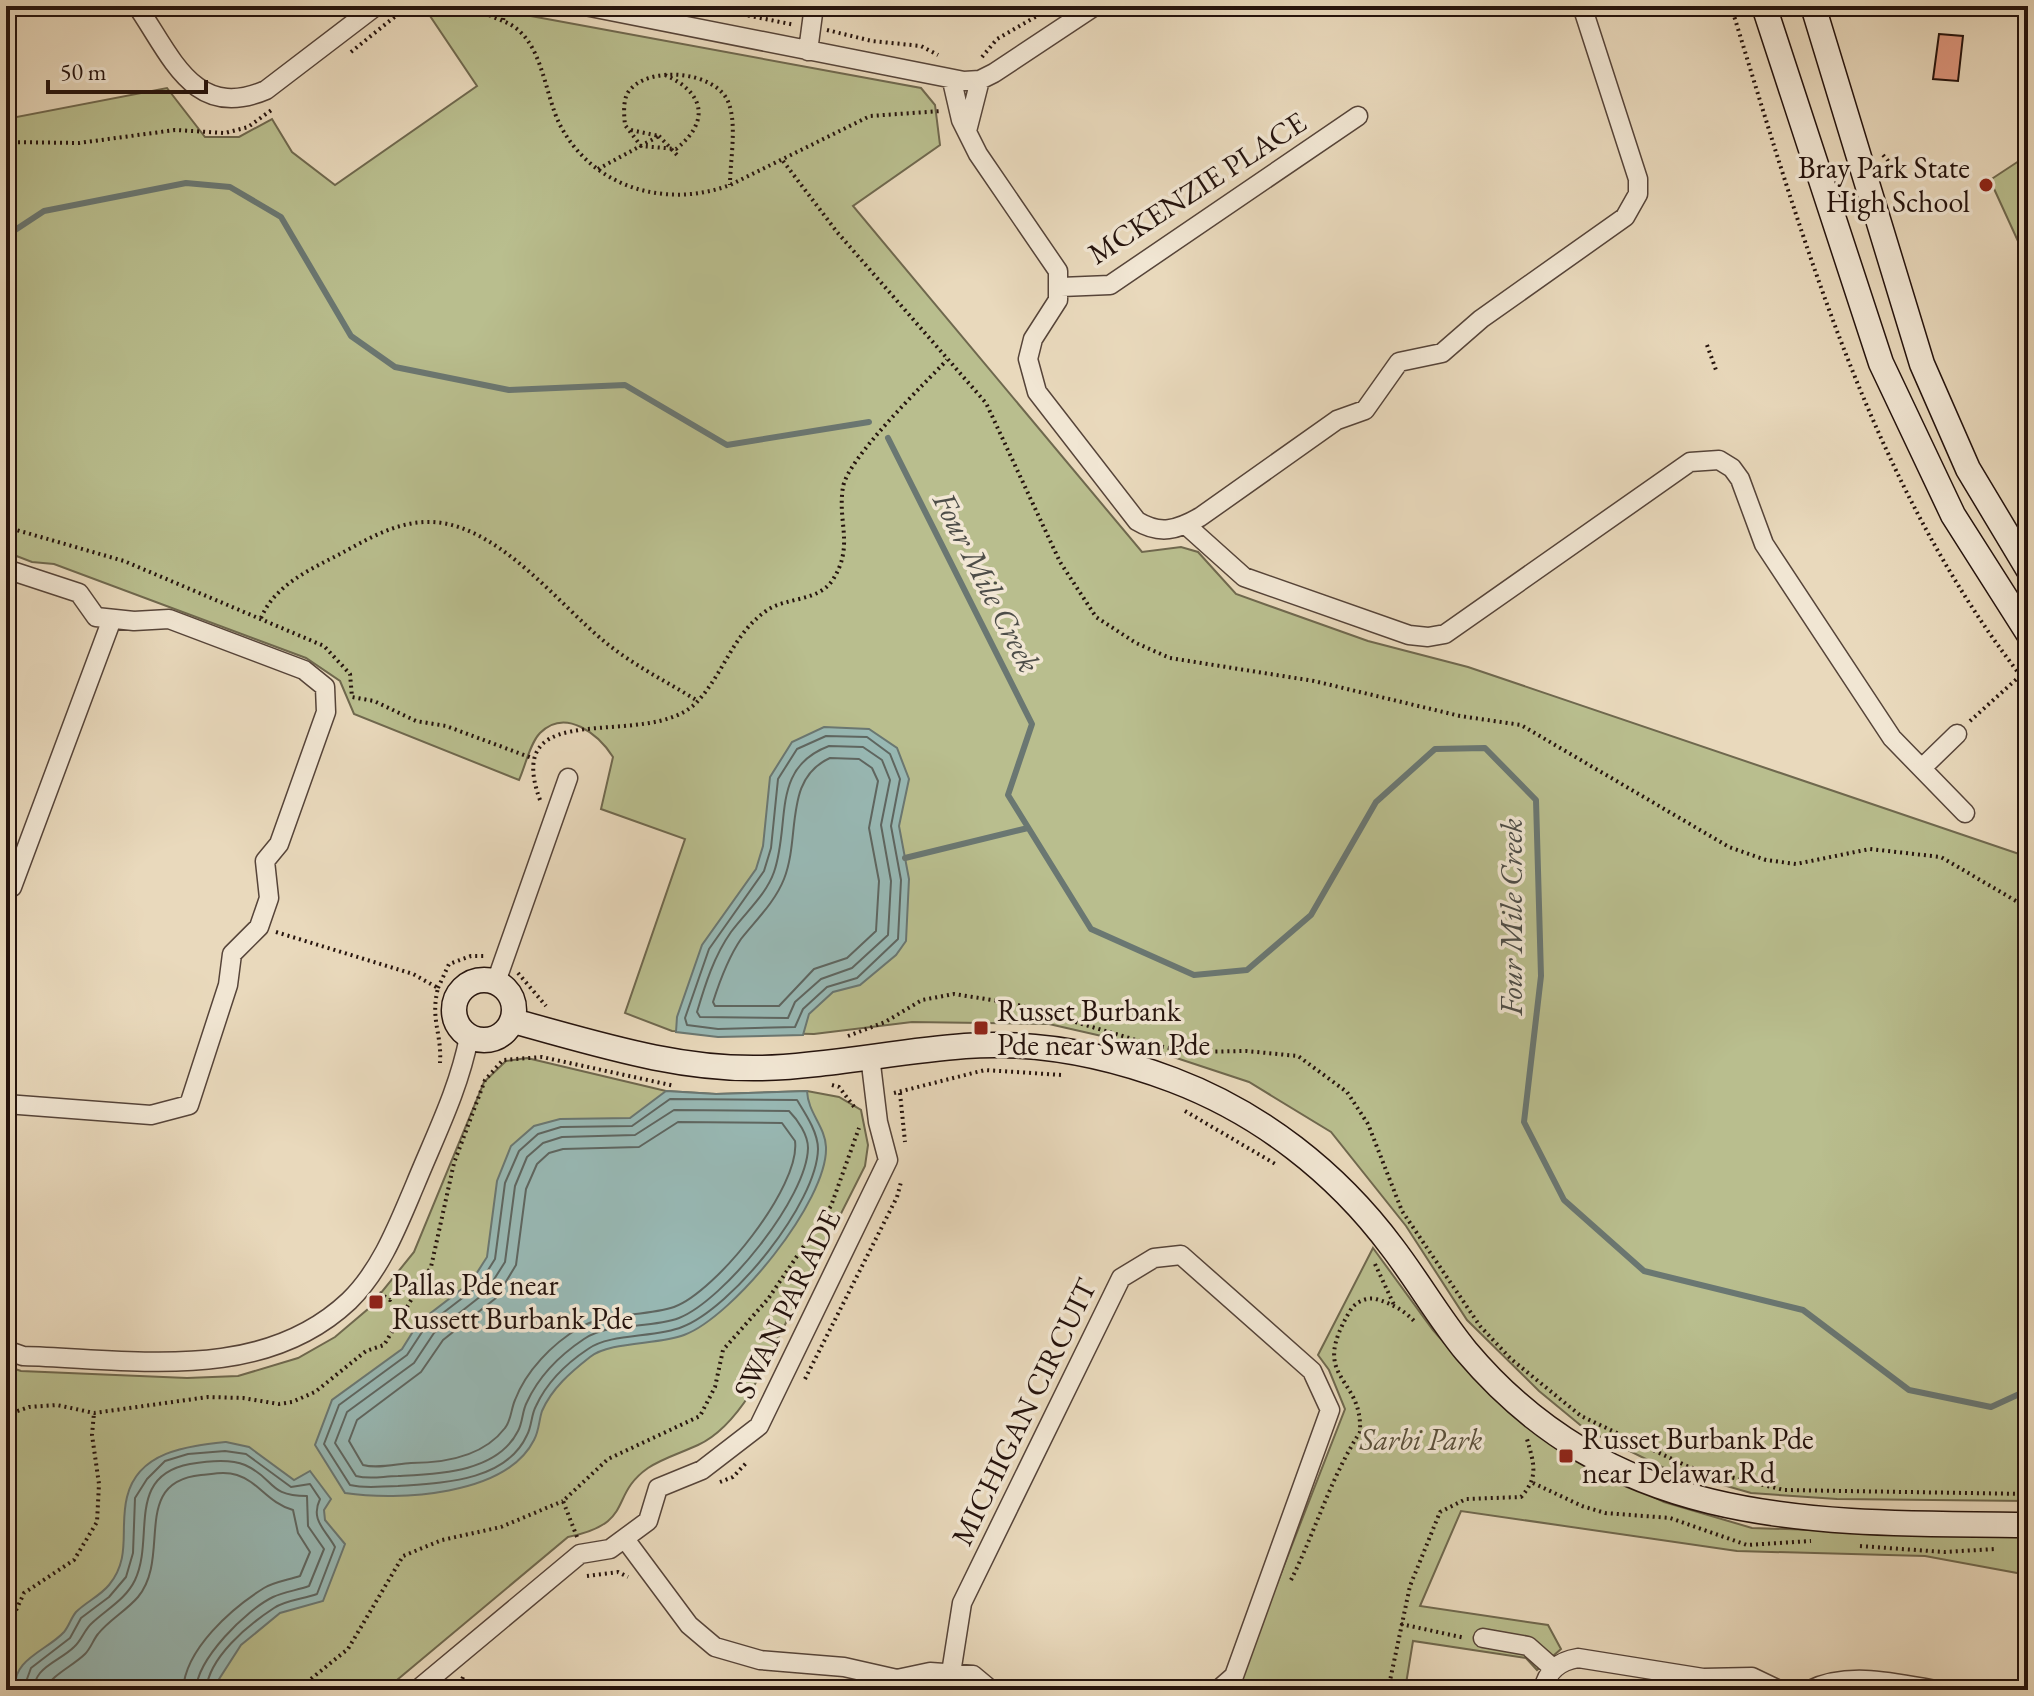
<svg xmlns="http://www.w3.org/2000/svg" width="2034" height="1696" viewBox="0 0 2034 1696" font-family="'EB Garamond',serif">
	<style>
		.green { fill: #b9be8e; stroke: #6f684e; stroke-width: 2 }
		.water { fill: #98b9b5; stroke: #6a7772; stroke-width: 2 }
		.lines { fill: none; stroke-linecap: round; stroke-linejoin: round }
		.shore { stroke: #5e6661; stroke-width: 2 }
		.stream { stroke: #6a7772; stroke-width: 6 }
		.building { fill: #df977e; stroke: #25130d; stroke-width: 2 }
		.street-casing { stroke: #564439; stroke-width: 21 }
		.secondary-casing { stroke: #25130d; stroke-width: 27 }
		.path { stroke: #25130d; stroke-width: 4; stroke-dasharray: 2 4; stroke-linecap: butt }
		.street { stroke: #f1e6d3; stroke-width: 18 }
		.secondary { stroke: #f1e6d3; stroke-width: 24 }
		.poi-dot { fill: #8f2418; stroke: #f1e6d3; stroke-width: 3 }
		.labels { text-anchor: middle; stroke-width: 7; stroke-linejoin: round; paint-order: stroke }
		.poi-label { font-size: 30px; fill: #25130d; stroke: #f1e6d3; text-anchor: start }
		.street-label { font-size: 30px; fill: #25130d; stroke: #f1e6d3 }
		.park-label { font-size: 30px; font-style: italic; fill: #594f3a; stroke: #f1e6d3 }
		.water-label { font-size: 32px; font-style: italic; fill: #4d4d48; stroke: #f1e6d3 }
	</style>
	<rect width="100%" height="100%" fill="#e9d9bc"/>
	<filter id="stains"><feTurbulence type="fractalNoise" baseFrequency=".0025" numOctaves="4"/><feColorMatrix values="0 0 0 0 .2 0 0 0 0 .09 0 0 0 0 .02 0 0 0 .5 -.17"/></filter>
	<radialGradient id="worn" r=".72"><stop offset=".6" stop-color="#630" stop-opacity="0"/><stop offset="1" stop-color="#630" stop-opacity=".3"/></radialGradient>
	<!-- green -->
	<path class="green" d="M432,6H496L520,14L921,88L935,105L940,145L853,206L1142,552L1181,547L1198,552L1236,594L1368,641L1468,667L2028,857V1501L1837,1499L1751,1493L1664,1468L1585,1429L1539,1391L1467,1320L1406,1226L1331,1132L1249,1082L1128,1042L1049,1024L912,1022L814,1034L672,1031L625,1013L685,839L601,809L613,757C599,735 566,707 540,733C530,743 525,767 519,780L354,714L340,681L306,658L54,564L32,562L6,552V119L167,88L205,137H239L272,119L292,152L335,185L477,86L426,10Z
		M2028,155V263L1990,180Z
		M527,1058L666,1091L716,1094L807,1091L839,1097L861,1110L868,1145L865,1166L750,1394C737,1414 720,1435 698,1445C681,1453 663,1458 648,1468C608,1496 636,1523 568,1537L385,1690H6V1366L21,1371L187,1378L238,1376L298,1358L335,1337L368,1309L414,1252L484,1082L506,1061Z
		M1373,1248L1433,1330L1485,1389L1569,1456L1664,1502L1752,1528L2028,1537V1575L1925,1556L1737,1551L1461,1511L1420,1606L1548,1625L1561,1649L1537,1670L1526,1658L1413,1641L1405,1690H1230L1239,1681L1345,1409L1329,1370L1318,1355Z"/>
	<!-- water -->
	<path class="water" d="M824,727L869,729L897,748L909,779L899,826L909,879L906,941L896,955L860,985L833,992L809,1014L803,1035L718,1037L676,1032L677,1017L702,945L756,869L763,846L770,777L792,742Z
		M666,1091L716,1094L807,1091C808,1113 825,1126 826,1147C828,1201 733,1317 684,1335C659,1345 610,1341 590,1357C571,1372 552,1388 542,1411C539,1420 539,1431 534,1440C506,1496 398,1501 345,1493L315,1445L332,1400L402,1349L419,1322L471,1282L487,1257L497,1181L511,1146L534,1126L560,1119L630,1118Z
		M226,1442L249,1447L294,1480L310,1471L331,1499L324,1510L325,1520L345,1544L323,1601L280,1613L241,1645L212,1690H16C10,1660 48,1650 64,1632C69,1626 71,1618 76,1612C86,1602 100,1596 109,1585C132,1557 119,1529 127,1497C138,1451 188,1446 226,1442Z"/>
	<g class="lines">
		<!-- shore -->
		<path class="shore" d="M826,736L867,737L890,754L900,779L891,826L901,880L898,939L857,978L827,987L803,1009L795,1027L718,1029L687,1025L685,1018L709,949L764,871L771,848L778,779L797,749Z
			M829,746L863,747L882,760L890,780L881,825L891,881L888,935L852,968L821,979L795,1002L788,1018L700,1017L697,1012C705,985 714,956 731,932C745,913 766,895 774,872C791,823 770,768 829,746Z
			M830,758L859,759L872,768L878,781L869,828L879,881L876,931L847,958L814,969L779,1006H715L713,1002C720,980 728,958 741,939C756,920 775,902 784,879C801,836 783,779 830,758Z
			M670,1099L797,1100C805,1113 818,1132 818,1149C817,1203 732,1308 682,1327C656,1338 610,1333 588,1349C567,1363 547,1382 536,1406C531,1415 532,1426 527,1435C506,1482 440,1483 398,1486C381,1486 367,1489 350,1485L324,1444L339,1405L407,1355L426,1326L478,1286L495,1259L505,1183L519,1151L538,1134L561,1127L632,1126Z
			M674,1110L789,1111C798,1120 808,1135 808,1148C807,1198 724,1300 679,1318C650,1329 609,1322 584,1339C560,1355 539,1376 527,1402C522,1411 523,1422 518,1431C497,1473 437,1474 398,1476C383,1476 371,1480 356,1476L335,1443L347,1412L414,1363L434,1333L486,1292L505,1262L515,1186L527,1157L543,1143L562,1137L635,1135Z
			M678,1122L782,1123L795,1141C801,1186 716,1292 674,1307C644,1317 605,1312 579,1328C552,1344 526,1371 515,1400C511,1409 511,1421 505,1428C483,1457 445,1463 411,1463C396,1464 378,1469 363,1465L349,1441L357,1420L421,1372L443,1340L496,1298L516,1265L526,1189L537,1164L549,1153L563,1149L639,1147Z
			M23,1690L31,1668L70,1638L81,1618L109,1597L126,1577L133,1553L135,1498L147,1479L165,1461L188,1454L225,1451L246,1454L291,1487L310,1484L320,1499C310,1520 325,1529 335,1547L317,1594C304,1599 286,1600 274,1608C248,1625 209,1657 206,1690
			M33,1690C34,1684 36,1678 40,1673C48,1663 64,1657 74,1647C82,1640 84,1630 92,1623C107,1609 126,1599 135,1580C155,1538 125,1476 190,1464C207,1461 229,1458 245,1465C276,1479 267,1496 307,1496L308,1526L324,1549L309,1586C298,1590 284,1592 273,1597C246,1610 197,1659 196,1690
			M45,1690C51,1675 73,1666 85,1654C91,1648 93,1640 98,1634C109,1620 126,1611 138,1597C172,1556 130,1482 201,1475C213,1474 225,1471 237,1475C259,1482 268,1503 293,1510L298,1533L310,1552L300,1576C288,1580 274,1582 264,1588C232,1608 185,1649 183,1690"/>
		<!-- stream -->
		<path class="stream" d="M6,236L44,211L186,183L230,187L281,217L351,336L395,367L509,390L625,385L727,445L869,422
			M888,438L1032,724L1008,795L1091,929L1194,975L1247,970L1311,915L1376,802L1435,749L1485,748L1536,800L1541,976L1524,1122L1564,1200L1644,1271L1803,1310L1909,1390L1991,1407L2028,1390
			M905,858L1028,828"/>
	</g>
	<!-- building -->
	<path class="building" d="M1939,34L1963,36L1958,81L1933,79Z"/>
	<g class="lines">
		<defs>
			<path id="street" d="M137,6C172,57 194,121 266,90L376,6
				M585,6L964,81L980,80L994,73L1095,6
				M808,51L814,6
				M952,81L961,120L978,154L1058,271V300L1033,339L1028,359L1037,392L1137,521C1160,535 1177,530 1200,517L1337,420L1365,410L1399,362L1442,353L1481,319L1625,217L1638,194V179L1582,6
				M967,131L980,80
				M1061,287L1110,285L1358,116
				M1186,525L1244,577L1409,635L1428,637L1445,634L1690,462L1719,460L1732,468L1740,479L1764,544L1892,738L1965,813
				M6,569L79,593L96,617L134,621L169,619L304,670L325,687L326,712L279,844L265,861L269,898L259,927L232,954L228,985L189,1105L151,1115L6,1104
				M1923,767L1957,734
				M6,889L12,887L112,619
				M496,982L568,778
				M6,1350L23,1356C133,1359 261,1384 349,1301C381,1270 398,1225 415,1185C435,1136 459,1089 469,1037
				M625,1539L689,1625L715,1647L760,1660L844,1667L897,1679L930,1672L973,1675L991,1690
				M1483,1638L1528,1646L1554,1669
				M951,1673L962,1603L1121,1278L1154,1258L1181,1255L1312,1371L1330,1410L1234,1676L1218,1690
				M417,1690L580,1554L610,1549L648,1521L658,1488L702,1470L759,1426L888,1160L878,1122L870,1056
				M1543,1690C1547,1671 1559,1661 1578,1658L1703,1678L1752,1677L1779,1690
				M1810,1690C1848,1671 1896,1683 1936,1690"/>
			<path id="secondary" d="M1764,6L1881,363L1953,515L2028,633
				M1813,6L1922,364L1968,469L2028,569
				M454 1010a30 30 0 1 1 60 0a30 30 0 1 1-60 0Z
				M513,1021C595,1043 676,1070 762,1068C830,1066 897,1051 965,1046C1035,1041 1107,1055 1173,1080C1260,1113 1336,1172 1392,1247C1418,1281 1439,1318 1466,1351C1617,1530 1815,1523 2028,1525"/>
		</defs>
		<!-- street casing -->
		<use href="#street" class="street-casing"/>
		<!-- secondary casing -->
		<use href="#secondary" class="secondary-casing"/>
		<!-- path -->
		<path class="path" d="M467,6L503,21
			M505,6L503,21C543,36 543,91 560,125C593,188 666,209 730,185L870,116L941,111
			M701,6L795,25
			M1731,6C1803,240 1873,491 2028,685
			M827,30L872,41L921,46L938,55
			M351,52L408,6
			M982,57L997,39L1054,6
			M665,75C704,92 711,121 676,149L641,146L625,125C624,115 623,103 627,94C644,64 718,70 729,104C737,127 730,161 730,185
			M659,136L677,155
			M6,142L79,143L175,130L225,133L248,127L273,109
			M1883,155L1906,181
			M783,161L837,232L986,403L1060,562L1096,617L1136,643L1170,658L1314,681L1460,716L1521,725L1729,847L1766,860L1796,864L1870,849L1941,857L2028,908
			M598,169L659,136L631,130
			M1707,345L1716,370
			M6,527L124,561L324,646L350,674L352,697L374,701L416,721L446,726L532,758
			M261,618C275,585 309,570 340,554C366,540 394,523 425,522C494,519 557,603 605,642C633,665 667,682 698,701
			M1970,721L2020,676
			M540,800C500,691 648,753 697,702C724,673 733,634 766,611C785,597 817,602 832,581C855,546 837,523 843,487C848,458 924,384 947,360
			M276,932L413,974L438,988C430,1020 442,1033 440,1063
			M518,973L546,1006
			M438,988L449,964L471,956H486
			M848,1036L885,1022L922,1000L954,994L1011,1003L1153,1045L1191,1052L1246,1051L1298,1056L1347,1092L1368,1124L1402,1211L1480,1326L1511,1359L1581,1416L1689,1467L1784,1490L2028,1494
			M832,1085L839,1087L855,1108
			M894,1093L985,1070L1062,1075
			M900,1093L905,1142
			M1185,1111L1277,1165
			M1375,1264L1395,1307
			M379,1293L390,1300L402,1285L415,1289
			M805,1379L897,1197L901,1182
			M6,1415L29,1407L57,1405L94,1413L208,1397L243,1398L279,1404L292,1402L315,1392L366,1351L384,1345L431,1267L454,1163L485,1080L503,1060L542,1057L675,1086
			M720,1482L733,1477L748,1461
			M1533,1483L1582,1506L1605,1513L1670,1518L1747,1545L1811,1541
			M577,1537L563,1501L608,1459L700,1416L715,1387L723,1350L768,1299L831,1206L859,1128
			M1860,1546L1944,1552L1995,1549
			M587,1576L618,1572L628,1577
			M1291,1580C1316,1530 1330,1479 1360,1432C1363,1374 1308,1381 1350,1311C1355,1302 1366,1297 1376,1299C1390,1303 1404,1310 1414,1321
			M1401,1624L1465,1638
			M6,1632L24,1593L74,1560L97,1522L99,1484L92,1435L94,1413
			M297,1690L348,1649L403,1556L442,1540L501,1527L563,1501
			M458,1690L463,1677
			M1388,1690L1410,1586L1440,1512L1466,1499L1521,1497C1539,1477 1534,1464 1527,1439"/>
		<!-- street -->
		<use href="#street" class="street"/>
		<!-- secondary -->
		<use href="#secondary" class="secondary"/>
	</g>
	<!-- markers -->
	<g class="poi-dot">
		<circle cx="1986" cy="185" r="8"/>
		<rect x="973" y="1020" width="16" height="16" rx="4"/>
		<rect x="368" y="1294" width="16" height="16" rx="4"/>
		<rect x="1558" y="1448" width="16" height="16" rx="4"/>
	</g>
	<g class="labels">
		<!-- poi labels -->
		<g class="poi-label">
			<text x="1970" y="178" text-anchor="end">Bray Park State<tspan x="1970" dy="34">High School</tspan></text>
			<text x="997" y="1021">Russet Burbank<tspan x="997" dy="34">Pde near Swan Pde</tspan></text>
			<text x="392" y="1295">Pallas Pde near<tspan x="392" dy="34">Russett Burbank Pde</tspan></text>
			<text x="1582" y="1449">Russet Burbank Pde<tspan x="1582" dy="34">near Delawar Rd</tspan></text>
		</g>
		<!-- street labels -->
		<g class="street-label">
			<text transform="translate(1197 188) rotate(-33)" y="10">MCKENZIE PLACE</text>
			<text transform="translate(787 1304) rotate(-64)" y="10">SWAN PARADE</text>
			<text transform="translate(1024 1412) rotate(-64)" y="10">MICHIGAN CIRCUIT</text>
		</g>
		<!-- park labels -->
		<g class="park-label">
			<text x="1421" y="1450">Sarbi Park</text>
		</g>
		<!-- water labels -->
		<g class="water-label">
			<text transform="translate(987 582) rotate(63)" y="11">Four Mile Creek</text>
			<text transform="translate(1511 917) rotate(-90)" y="11">Four Mile Creek</text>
		</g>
	</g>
	<!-- margin -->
	<rect width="2034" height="1696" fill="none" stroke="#e9d9bc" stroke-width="32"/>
	<rect x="8" y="8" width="2018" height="1680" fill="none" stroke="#25130d" stroke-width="4"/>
	<rect x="16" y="16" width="2002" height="1664" fill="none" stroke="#25130d" stroke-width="2"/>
	<!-- scale -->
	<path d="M48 80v12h158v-12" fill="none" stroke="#25130d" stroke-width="4"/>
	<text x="60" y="80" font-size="24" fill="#25130d" stroke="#f1e6d3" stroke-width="6" paint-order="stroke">50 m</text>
	<rect width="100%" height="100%" filter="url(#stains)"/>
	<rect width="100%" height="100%" fill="url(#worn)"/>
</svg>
